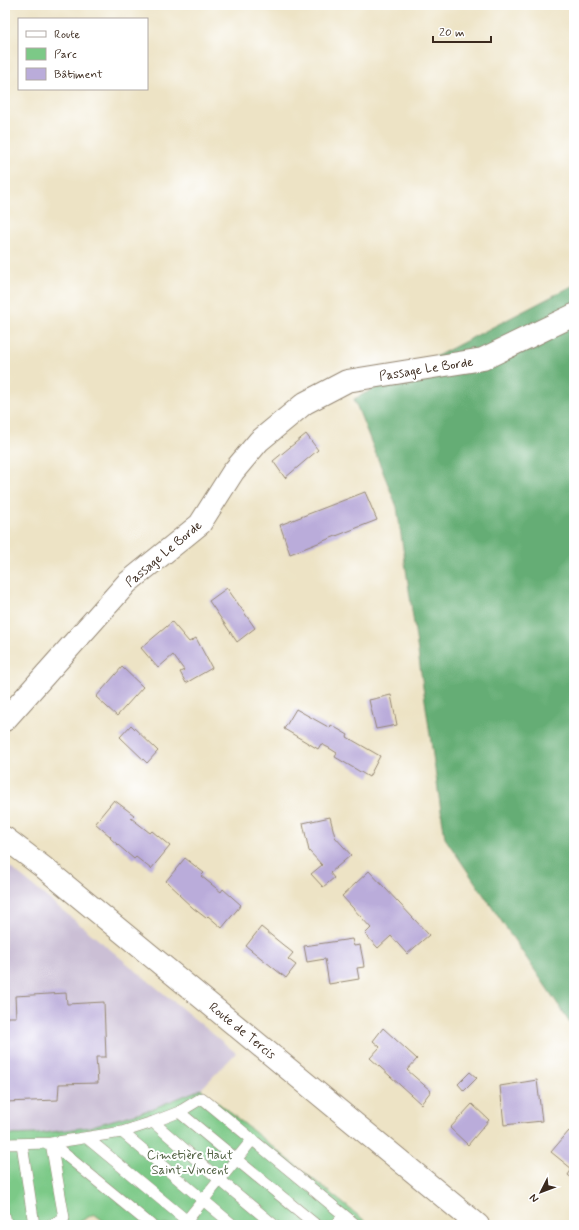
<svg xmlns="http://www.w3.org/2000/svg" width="579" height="1230" viewBox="0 0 579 1230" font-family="Mynerve,sans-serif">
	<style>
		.industrial { fill: #cbbfd5 }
		.green { fill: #7cc987; stroke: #5c7a52 }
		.forest { fill: #65ad74; stroke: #506c49 }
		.building { fill: #baacda }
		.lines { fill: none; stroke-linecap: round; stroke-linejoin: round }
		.service-casing { stroke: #948672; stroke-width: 12 }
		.minor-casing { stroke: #948672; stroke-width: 24 }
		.secondary-casing { stroke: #948672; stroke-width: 24 }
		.service { stroke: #fff; stroke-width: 11 }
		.minor { stroke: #fff; stroke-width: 22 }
		.secondary { stroke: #fff; stroke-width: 22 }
		.labels { text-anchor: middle; stroke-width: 4; stroke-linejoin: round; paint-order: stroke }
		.street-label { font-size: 13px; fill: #3b2a1e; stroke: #fff }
		.park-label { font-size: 13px; fill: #526243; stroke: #fff }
	</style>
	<rect width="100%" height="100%" fill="#fff"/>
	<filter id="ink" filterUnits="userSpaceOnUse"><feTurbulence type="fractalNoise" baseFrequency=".025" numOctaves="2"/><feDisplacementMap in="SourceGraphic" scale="8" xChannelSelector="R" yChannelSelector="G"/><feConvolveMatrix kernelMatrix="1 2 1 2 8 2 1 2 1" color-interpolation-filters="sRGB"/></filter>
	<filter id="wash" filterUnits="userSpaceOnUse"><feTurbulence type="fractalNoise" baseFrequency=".012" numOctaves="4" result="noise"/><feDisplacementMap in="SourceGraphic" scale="16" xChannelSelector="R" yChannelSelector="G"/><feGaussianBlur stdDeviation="0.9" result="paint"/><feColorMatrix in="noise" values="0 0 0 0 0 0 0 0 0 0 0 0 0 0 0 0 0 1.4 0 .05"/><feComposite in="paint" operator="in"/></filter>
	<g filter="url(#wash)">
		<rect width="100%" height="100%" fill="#ede3c5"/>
		<!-- industrial -->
		<path class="industrial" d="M5,863L236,1053L201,1089L149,1110L89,1127L37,1134L5,1135Z"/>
		<!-- green -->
		<path class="green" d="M201,1089L370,1225H109L94,1214L74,1225H5V1135L37,1134L89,1127L149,1110Z"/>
		<!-- forest -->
		<path class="forest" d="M574,285V1028L445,838L397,507L354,399Z"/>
		<g id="blocks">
			<!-- building -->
			<path class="building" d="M306,434L318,450L285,478L273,461Z
				M365,492L377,520L290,554L280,525Z
				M227,588L255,628L237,642L209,601Z
				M172,622L189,642L196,638L212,668L186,683L180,672L184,670L173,655L158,668L141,648Z
				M122,667L143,687L117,716L96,697Z
				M391,695L397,725L376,729L369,700Z
				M296,709L330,728L331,725L348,735L347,737L380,756L369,777L335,757L337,753L329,748L321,744L318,749L284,729Z
				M131,725L158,751L147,763L120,737Z
				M114,800L134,815L131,818L150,833L152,831L170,846L151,869L136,857L134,859L110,838L111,837L95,823Z
				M330,817L335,837L351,855L330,873L334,878L323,887L311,874L322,865L309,851L303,823Z
				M185,858L204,873L201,876L221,892L223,889L241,905L222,928L208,916L206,918L193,908L179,895L180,894L166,881Z
				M369,871L429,935L407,954L391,936L378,948L365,934L371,928L342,896Z
				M261,927L293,953L288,959L296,965L286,978L246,946Z
				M352,939L354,946L360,945L363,960L364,967L357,968L359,979L329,984L325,959L307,962L304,946Z
				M66,993L67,1004L104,1002L106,1057H96L98,1083L59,1084L58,1100L5,1102V1028H7V1017H16L15,996Z
				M383,1028L417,1059L407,1070L431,1091L421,1104L370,1058L380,1047L373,1041Z
				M470,1072L477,1078L464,1091L458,1084Z
				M537,1080L542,1121L504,1125L500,1086Z
				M472,1104L489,1120L468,1145L450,1128Z
				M569,1131L574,1135V1180L568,1175L572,1169L551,1152Z"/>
		</g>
	</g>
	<g filter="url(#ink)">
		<use href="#blocks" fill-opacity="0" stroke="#948672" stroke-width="1"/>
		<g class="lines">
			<defs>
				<path id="service" d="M179,1112L316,1225
					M153,1122L220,1180L274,1225
					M122,1132L233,1225
					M87,1138L192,1225
					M51,1143L151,1225
					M51,1143L64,1218L51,1225
					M5,1144L51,1143L122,1132L153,1122L179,1112L202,1098L356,1225
					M22,1144L34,1225
					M5,1217L6,1225
					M183,1225L252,1140
					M336,1225L344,1215"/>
				<path id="minor" d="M5,720L127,583L200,524L233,472L259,441L305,403L347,381L483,359L574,315"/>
				<path id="secondary" d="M5,838L43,867L478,1225"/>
			</defs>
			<!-- service casing -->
			<use href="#service" class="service-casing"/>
			<!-- minor casing -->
			<use href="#minor" class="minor-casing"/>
			<!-- secondary casing -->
			<use href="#secondary" class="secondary-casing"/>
			<!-- service -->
			<use href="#service" class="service"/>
			<!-- minor -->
			<use href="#minor" class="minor"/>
			<!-- secondary -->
			<use href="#secondary" class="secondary"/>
		</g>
	</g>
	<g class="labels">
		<!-- street labels -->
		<g class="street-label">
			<text transform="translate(426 368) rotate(-9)" y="5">Passage Le Borde</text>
			<text transform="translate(163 553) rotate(-40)" y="5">Passage Le Borde</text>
			<text transform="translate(243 1030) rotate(39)" y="5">Route de Tercis</text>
		</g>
		<!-- park labels -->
		<g class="park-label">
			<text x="190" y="1159">Cimetière Haut<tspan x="190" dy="15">Saint-Vincent</tspan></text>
		</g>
	</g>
	<!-- margin -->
	<rect width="579" height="1230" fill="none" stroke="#fff" stroke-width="20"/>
	<!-- legend -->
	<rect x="18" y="18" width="130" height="72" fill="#ffffff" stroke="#b1aaa5"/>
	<rect x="26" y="31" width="20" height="6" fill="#ffffff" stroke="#b1aaa5"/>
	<text x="54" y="38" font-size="12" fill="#3b2a1e">Route</text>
	<rect x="26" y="48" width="20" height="12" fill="#7cc987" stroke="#b1aaa5"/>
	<text x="54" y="58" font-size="12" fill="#3b2a1e">Parc</text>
	<rect x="26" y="68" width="20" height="12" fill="#baacda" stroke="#b1aaa5"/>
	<text x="54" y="78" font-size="12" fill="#3b2a1e">Bâtiment</text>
	<!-- north arrow -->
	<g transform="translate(541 1192) rotate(228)" stroke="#ffffff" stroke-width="3" paint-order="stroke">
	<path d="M0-3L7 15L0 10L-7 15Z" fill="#3b2a1e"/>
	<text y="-6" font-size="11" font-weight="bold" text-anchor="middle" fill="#3b2a1e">N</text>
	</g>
	<!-- scale -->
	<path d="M433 36v6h58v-6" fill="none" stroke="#3b2a1e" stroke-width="2"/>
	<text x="439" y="36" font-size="12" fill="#3b2a1e" stroke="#ffffff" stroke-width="3" paint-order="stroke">20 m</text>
</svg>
